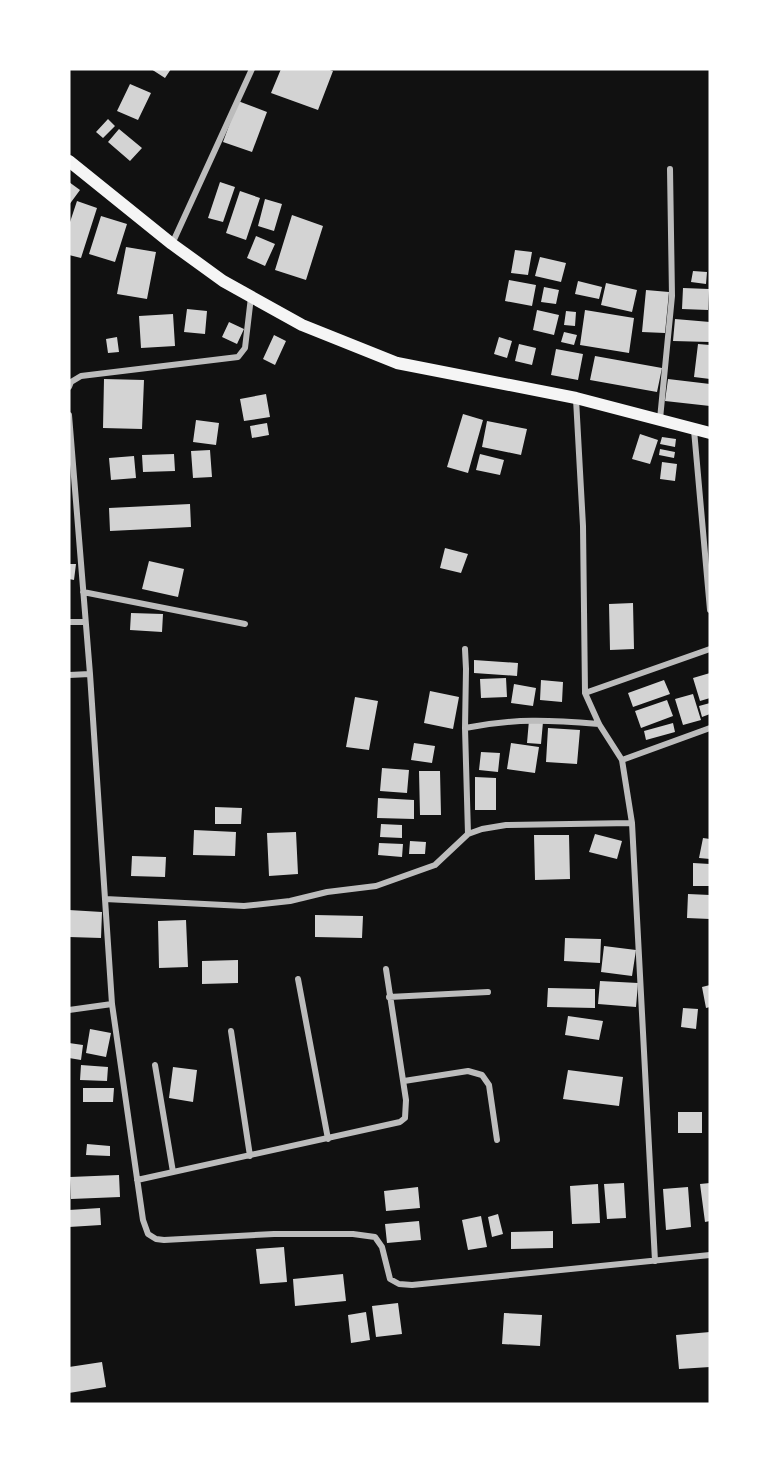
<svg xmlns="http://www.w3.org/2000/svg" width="779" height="1473" viewBox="0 0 779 1473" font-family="Cabin,sans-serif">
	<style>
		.building { fill: #d3d3d3 }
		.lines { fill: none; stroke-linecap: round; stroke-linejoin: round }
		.minor { stroke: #bcbcbc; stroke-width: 6 }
		.secondary { stroke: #f5f5f5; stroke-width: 12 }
	</style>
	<rect width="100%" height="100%" fill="#111"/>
	<!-- building -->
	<path class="building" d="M151,69H171L165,78Z
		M281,69H327L333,71L318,110L271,93Z
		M130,84L151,93L138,120L117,111Z
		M238,101L267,112L252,152L223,142Z
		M108,119L115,126L103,138L96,132Z
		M119,129L142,148L130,161L108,142Z
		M69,182L80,190L69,205Z
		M220,182L235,187L223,222L208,218Z
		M240,191L260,198L246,240L226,233Z
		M265,199L282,204L274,231L258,226Z
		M77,201L97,208L81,258L69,255V225Z
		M292,215L323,226L306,280L275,270Z
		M101,216L127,224L115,262L89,254Z
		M256,236L275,244L265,266L247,258Z
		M126,247L156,252L147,299L117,294Z
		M515,250L532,252L528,275L511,273Z
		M540,257L566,263L561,282L535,276Z
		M693,271L707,272L706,284L691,282Z
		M509,280L536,285L532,306L505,301Z
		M578,281L602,287L599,299L575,294Z
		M606,283L637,290L632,312L601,305Z
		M544,287L559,290L556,304L541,302Z
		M683,288L709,289L708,310L682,309Z
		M646,290L669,292L665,333L642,332Z
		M187,309L207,311L205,334L184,332Z
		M537,310L559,315L554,335L533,330Z
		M585,310L634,318L629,353L580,345Z
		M566,311L576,312L575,326L564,325Z
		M173,314L175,346L141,348L139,316Z
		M675,319L710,322V342L673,341Z
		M229,322L244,329L237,344L222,337Z
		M564,332L577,335L574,345L561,342Z
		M274,335L286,341L275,365L263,359Z
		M117,337L119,352L108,353L106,339Z
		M499,337L512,341L507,358L494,354Z
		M519,344L536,348L532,365L515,361Z
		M698,344L710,345V379L694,377Z
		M556,349L583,354L578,380L551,375Z
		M595,356L662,368L657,392L590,380Z
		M104,379L144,380L142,429L103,428Z
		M668,379L710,384V406L665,401Z
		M266,394L270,417L244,421L240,399Z
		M463,414L483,420L468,473L447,467Z
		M196,420L219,423L216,445L193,442Z
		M487,421L527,429L521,455L482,447Z
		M267,423L269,435L252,438L250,426Z
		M640,434L658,440L650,464L632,459Z
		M662,437L676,439L675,447L660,444Z
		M660,449L675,452L674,458L659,455Z
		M210,450L212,477L193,478L191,451Z
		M174,454L175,471L143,472L142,455Z
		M480,454L504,460L500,475L476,470Z
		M134,456L136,478L111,480L109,458Z
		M662,462L677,464L675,481L660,479Z
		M190,504L191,527L110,531L109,508Z
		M445,548L468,554L461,573L440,568Z
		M149,561L184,569L178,597L142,589Z
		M69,564H76L74,580L69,579Z
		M633,603L634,649L610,650L609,604Z
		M131,613L163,614L162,632L130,630Z
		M474,660L518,663L517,676L474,673Z
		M710,673V698L700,701L693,678Z
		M506,678L507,697L481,698L480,679Z
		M541,680L563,682L562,702L540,700Z
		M664,680L670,694L633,707L628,693Z
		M514,684L536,688L533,706L511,703Z
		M430,691L459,697L453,729L424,723Z
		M693,694L701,720L683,725L675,699Z
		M355,697L378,701L369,750L346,747Z
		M667,700L673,716L641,728L635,711Z
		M710,703V714L702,717L699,706Z
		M529,720L543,722L541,744L527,743Z
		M673,723L675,732L646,740L644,731Z
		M548,728L580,730L577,764L546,762Z
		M414,743L435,746L432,763L411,760Z
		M511,743L539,747L535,773L507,769Z
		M481,752L500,753L498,772L479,770Z
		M382,768L409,770L407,793L380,791Z
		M419,771H440L441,815H420Z
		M475,777L496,778V810H475Z
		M378,798L414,800V819L377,818Z
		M215,807L242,808L241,824H215Z
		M381,824L402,825V838L380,837Z
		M194,830L236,832L235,856L193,855Z
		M296,832L298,874L269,876L267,833Z
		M595,834L622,841L617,859L589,852Z
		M534,835H569L570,879L535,880Z
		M703,838L710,839V859L699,858Z
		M410,841L426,842L425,854H409Z
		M379,843L403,844L402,857L378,855Z
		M132,856L166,857L165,877L131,876Z
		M693,863L710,864V886H693Z
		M688,894L710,895V919L687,918Z
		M69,910L102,912L101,938L69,937Z
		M315,915L363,916L362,938L315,937Z
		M186,920L188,967L159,968L158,921Z
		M565,938L601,939L600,963L564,961Z
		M604,946L636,950L632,976L601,972Z
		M238,960V983L202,984V961Z
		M600,981L638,983L636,1007L598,1004Z
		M710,985V1007L706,1008L702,987Z
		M548,988L595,989V1008L547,1007Z
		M683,1008L698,1009L696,1029L681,1027Z
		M568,1016L603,1021L599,1040L565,1035Z
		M90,1029L111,1033L106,1057L86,1053Z
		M69,1043L83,1045L81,1060L69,1058Z
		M81,1065L108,1067L107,1081L80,1080Z
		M173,1067L197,1070L193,1102L169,1098Z
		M568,1070L623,1077L619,1106L563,1099Z
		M83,1088H114L113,1102H83Z
		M678,1112H702V1133H678Z
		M87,1144L110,1146V1156L86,1155Z
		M119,1175L120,1197L71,1199L70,1177Z
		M624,1183L626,1218L607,1219L604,1184Z
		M710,1183V1221L705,1222L700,1184Z
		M598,1184L600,1223L572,1224L570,1186Z
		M418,1187L420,1208L386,1211L384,1191Z
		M688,1187L691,1227L666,1230L663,1189Z
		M100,1208L101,1225L69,1227V1210Z
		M498,1214L503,1234L492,1237L488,1217Z
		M481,1216L487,1247L468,1250L462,1220Z
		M419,1221L421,1240L387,1243L385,1224Z
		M553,1231V1248L511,1249V1232Z
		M284,1247L287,1282L260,1284L256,1249Z
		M343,1274L346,1301L295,1306L293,1279Z
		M398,1303L402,1334L376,1337L372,1306Z
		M366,1312L370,1340L351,1343L348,1315Z
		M504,1313L542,1315L540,1346L502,1344Z
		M710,1332V1367L679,1369L676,1335Z
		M102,1362L106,1387L69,1393V1367Z"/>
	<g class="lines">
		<!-- minor -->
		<path class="minor" d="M172,244L252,69
			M69,387L71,382L81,376L238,357L245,348L251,297
			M69,415L90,674L112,1004L143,1220L148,1234L156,1239L164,1240L274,1234H353L375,1237L382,1247L390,1279L399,1284L412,1285L710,1255
			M660,419L672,296L670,169
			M694,430L710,610
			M83,592L245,624
			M69,622H85
			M465,649L466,669L465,728L468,834
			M69,675L90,674
			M585,693L710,649
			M465,728C515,718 550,720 599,724
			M622,760L710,728
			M632,823L655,1261
			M105,899L244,906L290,901L327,892L376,886L435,865L468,834L482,829L506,825L632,823L622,760L599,724L585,693L583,526L576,399
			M298,979L328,1139
			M389,997L488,992
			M69,1010L112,1004
			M231,1031L250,1156
			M155,1065L173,1172
			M404,1081L468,1071L482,1075L489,1085L497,1140
			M137,1180L400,1122L405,1118L406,1100L386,969"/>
		<!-- secondary -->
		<path class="secondary" d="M69,161L172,244L223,281L302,325L397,363L576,398L710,433"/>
	</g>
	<!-- border -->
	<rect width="779" height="1473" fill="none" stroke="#ffffff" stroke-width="141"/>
</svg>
